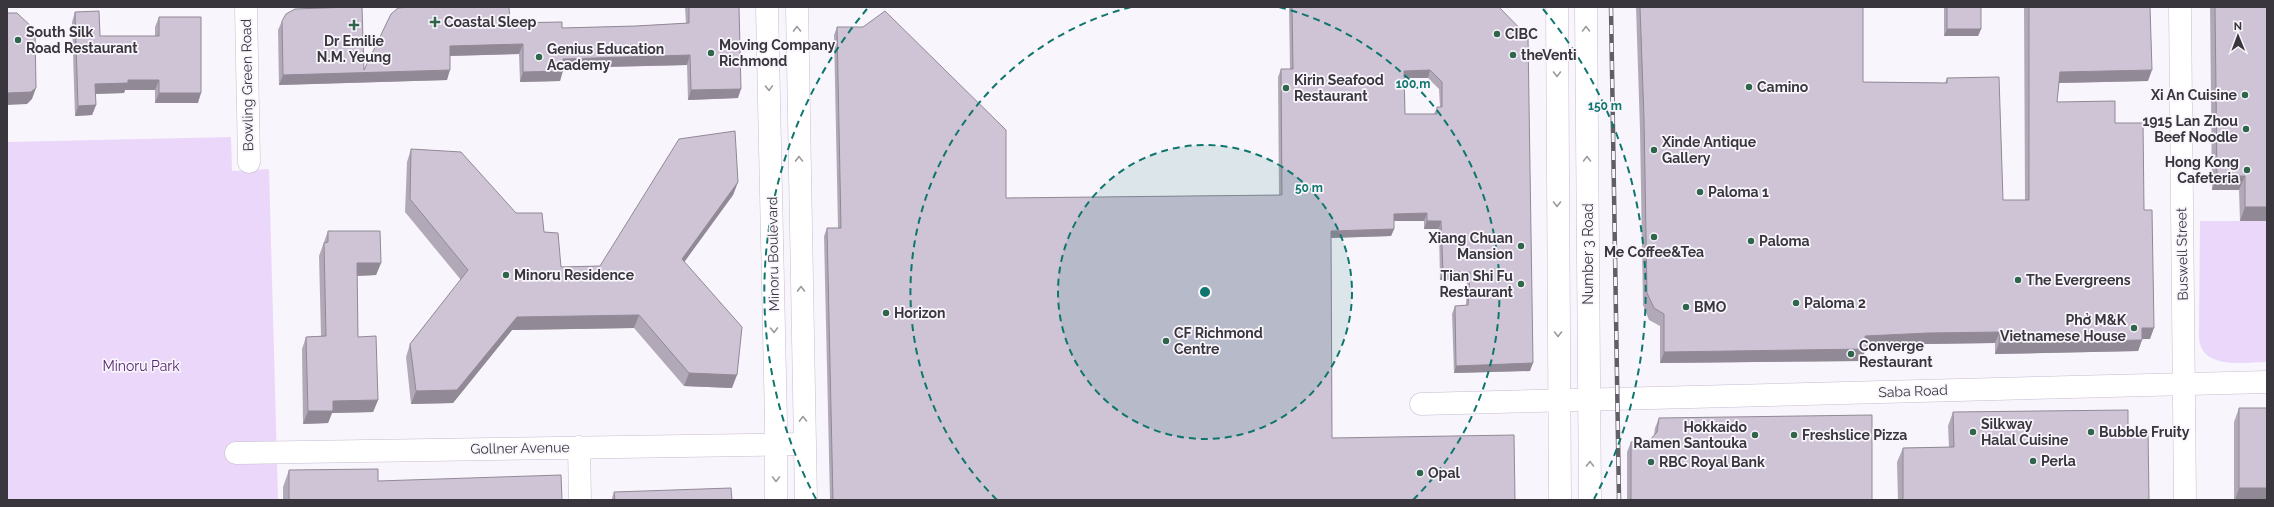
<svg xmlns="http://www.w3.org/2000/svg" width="2274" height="507" viewBox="0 0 2274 507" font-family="Raleway,sans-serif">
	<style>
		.green { fill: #ebd7f9 }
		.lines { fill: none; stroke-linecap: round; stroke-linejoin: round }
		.minor-casing { stroke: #c7bccf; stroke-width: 23 }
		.tertiary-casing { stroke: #c7bccf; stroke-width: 23 }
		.secondary-casing { stroke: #c7bccf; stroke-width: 23 }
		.minor { stroke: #fff; stroke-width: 22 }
		.tertiary { stroke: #fff; stroke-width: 22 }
		.secondary { stroke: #fff; stroke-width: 22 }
		.rail-casing { stroke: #625e65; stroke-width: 4.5 }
		.rail { stroke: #f9f5fc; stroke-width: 3; stroke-dasharray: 9; stroke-linecap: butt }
		.wall { fill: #b2a9b8; fill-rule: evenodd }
		.shaded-wall { fill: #918996 }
		.building { fill: #cfc4d6; stroke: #918996; fill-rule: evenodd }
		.oneway { stroke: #9c9a9e }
		.ring { fill: none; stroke: #0f766e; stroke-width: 2; stroke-dasharray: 7 5 }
		.poi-dot { fill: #2e654b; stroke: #f9f5fc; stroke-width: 1.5 }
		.labels { text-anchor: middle; stroke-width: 3.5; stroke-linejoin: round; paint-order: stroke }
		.poi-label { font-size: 14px; font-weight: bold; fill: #3a363d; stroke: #f9f5fc; text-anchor: start }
		.street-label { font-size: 14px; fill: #3a363d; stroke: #f9f5fc }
		.park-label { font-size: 14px; fill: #562870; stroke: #f9f5fc }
		.centre { fill: #0f766e; stroke: #f9f5fc; stroke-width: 2 }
		.ring-label { font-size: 12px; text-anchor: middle; font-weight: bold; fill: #0f766e; stroke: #f9f5fc; stroke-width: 3.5; stroke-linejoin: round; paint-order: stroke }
	</style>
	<rect width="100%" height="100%" fill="#f9f5fc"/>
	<!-- green -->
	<path class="green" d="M231,137L232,171L269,169L278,500H7V142Z
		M2200,221H2267V362C2248,362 2211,369 2201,347C2199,343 2199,337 2199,332Z"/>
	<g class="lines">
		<defs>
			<path id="minor" d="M246,7L249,162
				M2180,7L2185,500
				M1421,404L2267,382
				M579,447L580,500
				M236,453L804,444"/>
			<path id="tertiary" d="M767,7L776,423V500
				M797,7L806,500"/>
			<path id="secondary" d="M1557,7L1560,500
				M1586,7L1590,500"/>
		</defs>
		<!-- minor casing -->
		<use href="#minor" class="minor-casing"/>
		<!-- tertiary casing -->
		<use href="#tertiary" class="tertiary-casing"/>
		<!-- secondary casing -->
		<use href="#secondary" class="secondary-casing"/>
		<!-- minor -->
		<use href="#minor" class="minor"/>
		<!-- tertiary -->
		<use href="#tertiary" class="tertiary"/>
		<!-- secondary -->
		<use href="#secondary" class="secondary"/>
		<defs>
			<path id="rail" d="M1611,7L1619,500"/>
		</defs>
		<!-- rail casing -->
		<use href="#rail" class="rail-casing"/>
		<!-- rail -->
		<use href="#rail" class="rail"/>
	</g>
	<!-- wall -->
	<path class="wall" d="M685,7H739L738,98L688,100L687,65L563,68L560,81L520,82L519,54L450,56L447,80L279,85L278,30L282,21L364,70L510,23L562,28L636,26L686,23Z
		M1289,7H1499L1530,371L1454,373L1452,314L1455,306H1466L1467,280H1440L1439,229H1424V221H1394V229L1391,236L1331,238L1332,438L1515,500H830L824,236L827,228H838L834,35L837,27L1006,198L1279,195L1278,77L1281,69H1290ZM1405,78H1428L1439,89L1440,107H1437L1434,114H1405Z
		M1636,7H1863V82L1945,83L1947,78L2003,200H2025L2024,7H2150L2148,81L2059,83L2057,102L2115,123L2144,210L2150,339H2142L2138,351L1995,354V343L1924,344L1865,347L1861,361L1660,363V326L1649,320L1643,305L1640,130Z
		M1944,7H1981V29L1978,36H1944Z
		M2210,7H2267V221H2240L2239,190H2212Z
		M75,12L100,36H155V27L159,17L198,103H155V90H125L124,93L95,94L96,105L92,115L75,116L72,22Z
		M411,149L516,213L544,232L561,267L600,266L738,182L733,195L684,262L732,388L684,386L634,328L512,330L453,403L411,404L406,357L410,344L461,280L405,212L407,162Z
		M328,231L381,263L376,275L357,276L358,337L378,400L373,412L332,413L328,423L303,424L302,349L306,337L321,336L319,256Z
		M2239,408L2267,500H2234V422Z
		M1953,412L2128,430L2149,500H1898L1897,462L1903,448L1949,447L1948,426Z
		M1659,418L1872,500H1627V452L1631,442L1650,440L1654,435L1655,428Z
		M289,470L378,481L562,500H283V487Z
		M614,492L732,500H612V498Z"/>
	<!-- shaded-wall -->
	<path class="shaded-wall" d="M1947,29H1981L1978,36H1944Z
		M523,44L519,54L446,56L450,46Z
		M690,55L687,65L559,68L563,59Z
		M450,70L447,80L279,85L283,75Z
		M1430,70L1428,78H1402L1404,71Z
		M2152,70L2148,81L2056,83L2060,72Z
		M563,71L560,81L520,82L523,72Z
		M128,80H159L155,90H125L124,93L91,94L95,84Z
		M36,88L32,99L27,104L7,105V93Z
		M741,89L738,98L688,100L691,90Z
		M159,93H201L198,103H155Z
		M96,105L92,115L75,116L78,106Z
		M2217,176H2245L2239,190H2212Z
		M738,182L733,195L677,272L682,259Z
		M2245,207H2267V221H2240Z
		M1427,213L1424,221H1391L1394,214Z
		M1427,221H1441L1439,229H1424Z
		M1394,229L1391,236L1328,238L1331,231Z
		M357,263H381L376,275L353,276Z
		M1443,272H1470L1467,280H1440Z
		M639,315L634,328L512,330L453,403L411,404L416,391L517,317Z
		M2142,328H2154L2150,339H2138Z
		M2000,332L1995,343L1924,344L1861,347L1865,336L1928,333Z
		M2142,340L2138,351L1995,354L1999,343Z
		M1866,349L1861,361L1660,363L1664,352Z
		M1533,363L1530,371L1454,373L1456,366Z
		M689,373L737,375L732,388L684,386Z
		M378,400L373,412L332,413L328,423L303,424L308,411L333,401Z
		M2239,488H2267V500H2235Z"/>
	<!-- building -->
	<path class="building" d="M350,7H362L364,70L391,14L398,8L411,7H509L510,23L562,22V28L636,26L689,23V7H739L741,89L691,90L690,55L563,59V71L523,72V44L450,46V70L283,75L282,21L286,14L295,9Z
		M1292,7H1499L1528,37L1533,363L1456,366L1455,306L1468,305L1470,272H1443L1441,221H1427V213L1394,214V229L1331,231L1332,438L1514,435L1515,500H833L827,228H841L837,27H863L885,11L1006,130V198L1282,195L1281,69H1293ZM1430,70L1442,82V107H1437V114H1405L1404,71Z
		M1640,7H1863V82L1947,83V78L1999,77L2003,200H2029V7H2150L2152,70L2060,72L2057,102L2115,101V123H2143L2144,210H2152L2154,328H2142V340L1999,343L2000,332L1928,333L1865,336L1866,349L1664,352V314L1654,308L1647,293L1644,118Z
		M1947,7H1981V29H1947Z
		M2215,7H2267V207H2245V176H2217Z
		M99,11L100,36H159V17H201V93H159V80H128V83L95,84L96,105L78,106L75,12Z
		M7,13H17L35,30L36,88L31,92L7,93Z
		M735,131L738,182L682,259L742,327L737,375L689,373L639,315L517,317L457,390L416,391L410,344L468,270L410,199L411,149L461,152L516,213H542L544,232L558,233L561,267L600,266L679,139Z
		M328,231H380L381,263H357L358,337L376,336L378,400L333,401V411H308L306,337L326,336L324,243L328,242Z
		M2239,408H2267V488H2239Z
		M2128,410V430H2148L2149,500H1903V448L1954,447L1953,412Z
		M1872,415V500H1631V442L1650,440L1657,432L1659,418Z
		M378,469V481L561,475L562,500H289V470Z
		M731,488L732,500H615L614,492Z"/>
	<!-- one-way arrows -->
	<defs><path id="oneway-chevron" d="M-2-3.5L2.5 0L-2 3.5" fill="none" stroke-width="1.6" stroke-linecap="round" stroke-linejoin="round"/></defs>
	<g class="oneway">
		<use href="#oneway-chevron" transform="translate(797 29) rotate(-91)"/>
		<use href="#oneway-chevron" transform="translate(1586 29) rotate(-90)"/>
		<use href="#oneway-chevron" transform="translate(1557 74) rotate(90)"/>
		<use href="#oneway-chevron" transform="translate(769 88) rotate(88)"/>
		<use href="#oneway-chevron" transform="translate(799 159) rotate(-91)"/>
		<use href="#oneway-chevron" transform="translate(1587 159) rotate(-90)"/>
		<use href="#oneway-chevron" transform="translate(1557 204) rotate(90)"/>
		<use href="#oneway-chevron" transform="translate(801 289) rotate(-91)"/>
		<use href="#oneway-chevron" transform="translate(774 330) rotate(89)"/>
		<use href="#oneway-chevron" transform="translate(1558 334) rotate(90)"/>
		<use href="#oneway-chevron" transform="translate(803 419) rotate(-91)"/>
		<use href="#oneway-chevron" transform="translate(1590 464) rotate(-90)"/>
		<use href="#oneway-chevron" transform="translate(776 479) rotate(90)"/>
	</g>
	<!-- distance rings -->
	<circle cx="1205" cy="292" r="147" fill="#0f766e" fill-opacity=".12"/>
	<g class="ring">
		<circle cx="1205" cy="292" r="147"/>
		<path d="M997 500A294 294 0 0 1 1131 7M1279 7A294 294 0 0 1 1413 500"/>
		<path d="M816 499A441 441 0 0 1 867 9M1543 9A441 441 0 0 1 1594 499"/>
	</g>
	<!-- markers -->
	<g class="poi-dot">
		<path d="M433 16h4v4h4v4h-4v4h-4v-4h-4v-4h4z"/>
		<path d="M352 19h4v4h4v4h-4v4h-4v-4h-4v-4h4z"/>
		<circle cx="1497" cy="34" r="4"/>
		<circle cx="18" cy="40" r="4"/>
		<circle cx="711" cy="53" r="4"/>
		<circle cx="1513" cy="55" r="4"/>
		<circle cx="539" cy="57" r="4"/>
		<circle cx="1749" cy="87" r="4"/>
		<circle cx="1286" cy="88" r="4"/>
		<circle cx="2245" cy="95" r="4"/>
		<circle cx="2246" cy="129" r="4"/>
		<circle cx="1654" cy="150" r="4"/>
		<circle cx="2247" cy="170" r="4"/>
		<circle cx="1700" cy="192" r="4"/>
		<circle cx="1654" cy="237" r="4"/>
		<circle cx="1751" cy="241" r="4"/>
		<circle cx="1521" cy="246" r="4"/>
		<circle cx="506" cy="275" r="4"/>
		<circle cx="2018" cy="280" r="4"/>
		<circle cx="1521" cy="284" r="4"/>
		<circle cx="1796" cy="303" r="4"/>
		<circle cx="1686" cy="307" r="4"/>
		<circle cx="886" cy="313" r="4"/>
		<circle cx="2134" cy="328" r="4"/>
		<circle cx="1166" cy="341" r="4"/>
		<circle cx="1851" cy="354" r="4"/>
		<circle cx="1973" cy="432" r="4"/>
		<circle cx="2091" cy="432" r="4"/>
		<circle cx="1755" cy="435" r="4"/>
		<circle cx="1794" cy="435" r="4"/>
		<circle cx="2033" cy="461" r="4"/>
		<circle cx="1651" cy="462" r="4"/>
		<circle cx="1420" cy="473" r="4"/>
	</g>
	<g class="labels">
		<!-- poi labels -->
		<g class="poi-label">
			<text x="444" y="27">Coastal Sleep</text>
			<text x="26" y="37">South Silk<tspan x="26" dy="16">Road Restaurant</tspan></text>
			<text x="1505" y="39">CIBC</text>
			<text x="354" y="46" text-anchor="middle">Dr Emilie<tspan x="354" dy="16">N.M. Yeung</tspan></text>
			<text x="719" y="50">Moving Company<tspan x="719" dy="16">Richmond</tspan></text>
			<text x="547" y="54">Genius Education<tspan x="547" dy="16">Academy</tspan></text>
			<text x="1521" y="60">theVenti</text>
			<text x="1294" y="85">Kirin Seafood<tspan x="1294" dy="16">Restaurant</tspan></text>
			<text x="1757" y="92">Camino</text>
			<text x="2237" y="100" text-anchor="end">Xi An Cuisine</text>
			<text x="2238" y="126" text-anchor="end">1915 Lan Zhou<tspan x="2238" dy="16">Beef Noodle</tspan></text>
			<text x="1662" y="147">Xinde Antique<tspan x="1662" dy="16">Gallery</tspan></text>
			<text x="2239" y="167" text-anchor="end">Hong Kong<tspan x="2239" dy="16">Cafeteria</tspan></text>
			<text x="1708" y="197">Paloma 1</text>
			<text x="1513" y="243" text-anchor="end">Xiang Chuan<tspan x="1513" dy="16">Mansion</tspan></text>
			<text x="1759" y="246">Paloma</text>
			<text x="1654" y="257" text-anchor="middle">Me Coffee&amp;Tea</text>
			<text x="514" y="280">Minoru Residence</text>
			<text x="1513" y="281" text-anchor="end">Tian Shi Fu<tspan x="1513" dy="16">Restaurant</tspan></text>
			<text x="2026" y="285">The Evergreens</text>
			<text x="1804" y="308">Paloma 2</text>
			<text x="1694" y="312">BMO</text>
			<text x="894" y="318">Horizon</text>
			<text x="2126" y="325" text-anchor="end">Phở M&amp;K<tspan x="2126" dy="16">Vietnamese House</tspan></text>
			<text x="1174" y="338">CF Richmond<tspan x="1174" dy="16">Centre</tspan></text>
			<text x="1859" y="351">Converge<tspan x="1859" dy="16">Restaurant</tspan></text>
			<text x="1981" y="429">Silkway<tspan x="1981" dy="16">Halal Cuisine</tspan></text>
			<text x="1747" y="432" text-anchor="end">Hokkaido<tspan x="1747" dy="16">Ramen Santouka</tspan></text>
			<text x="2099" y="437">Bubble Fruity</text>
			<text x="1802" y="440">Freshslice Pizza</text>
			<text x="2041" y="466">Perla</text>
			<text x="1659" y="467">RBC Royal Bank</text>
			<text x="1428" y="478">Opal</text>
		</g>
		<!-- street labels -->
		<g class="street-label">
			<text transform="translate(247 85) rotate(-91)" y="5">Bowling Green Road</text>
			<text transform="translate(773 254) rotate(-91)" y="5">Minoru Boulevard</text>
			<text transform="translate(1588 254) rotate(-90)" y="5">Number 3 Road</text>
			<text transform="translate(2182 254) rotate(-91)" y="5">Buswell Street</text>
			<text transform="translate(1913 391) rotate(-2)" y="5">Saba Road</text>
			<text transform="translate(520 448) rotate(-1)" y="5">Gollner Avenue</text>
		</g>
		<!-- park labels -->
		<g class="park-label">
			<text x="141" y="371">Minoru Park</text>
		</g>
	</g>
	<circle cx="1205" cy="292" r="6" class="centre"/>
	<g class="ring-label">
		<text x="1413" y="88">100 m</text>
		<text x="1605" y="110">150 m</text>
		<text x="1309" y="192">50 m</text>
	</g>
	<!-- border -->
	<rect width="2274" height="507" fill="none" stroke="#3a363d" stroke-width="16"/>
	<!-- north arrow -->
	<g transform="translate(2238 36) rotate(359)" stroke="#f9f5fc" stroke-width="3" paint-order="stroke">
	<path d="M0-3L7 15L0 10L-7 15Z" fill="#3a363d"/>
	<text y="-6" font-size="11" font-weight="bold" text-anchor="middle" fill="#3a363d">N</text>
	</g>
</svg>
